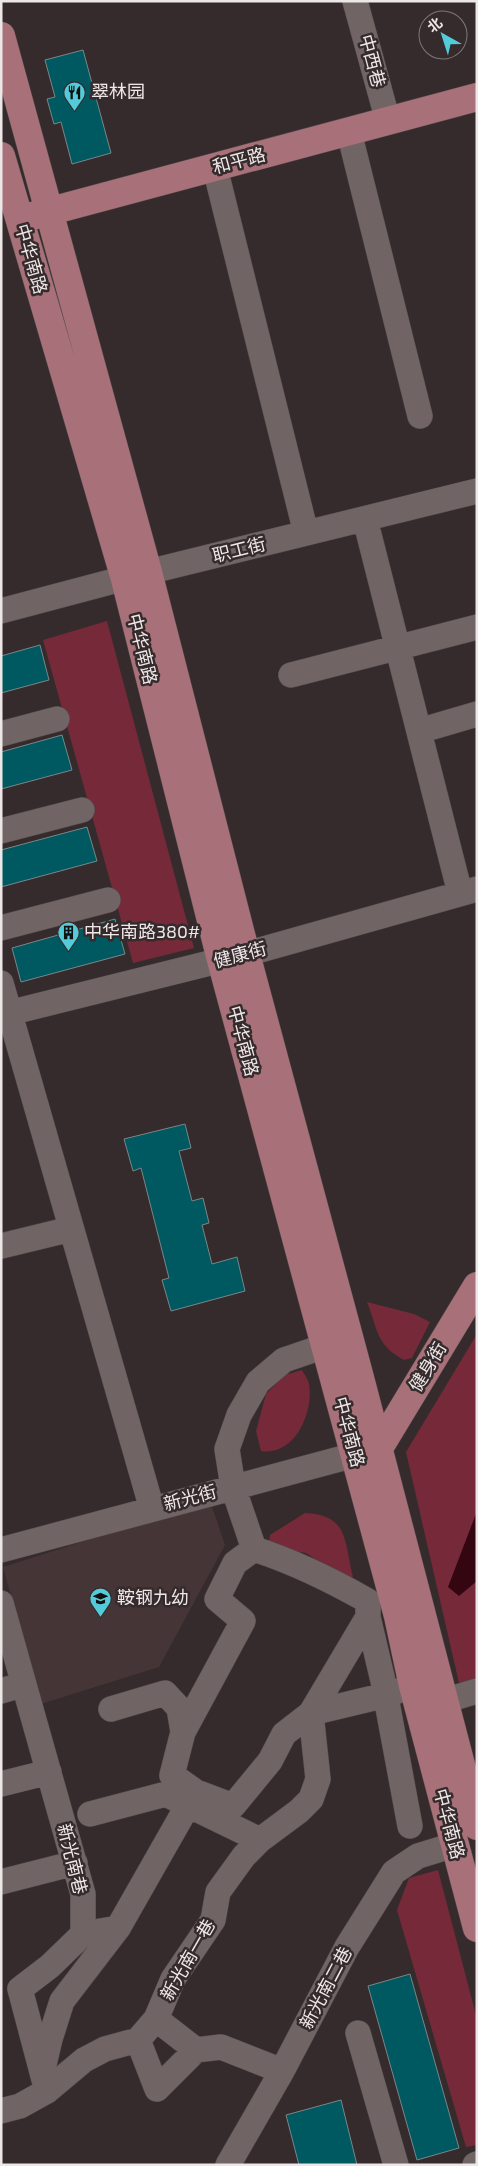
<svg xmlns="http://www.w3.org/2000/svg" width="478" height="2166" viewBox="0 0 478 2166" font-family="'Exo 2','Noto Sans SC',sans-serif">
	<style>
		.built { fill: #453536 }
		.green { fill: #762a39 }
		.water { fill: #330611 }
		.building { fill: #005861; stroke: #7a8688 }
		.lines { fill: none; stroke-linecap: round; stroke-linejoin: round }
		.minor-casing { stroke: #534a4b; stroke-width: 26 }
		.major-casing { stroke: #534a4b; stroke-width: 29 }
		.minor { stroke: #706465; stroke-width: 25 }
		.major { stroke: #a87179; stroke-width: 28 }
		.labels { text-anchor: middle; stroke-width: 5; stroke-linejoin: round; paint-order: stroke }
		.street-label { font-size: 18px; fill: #eee7e8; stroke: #352b2c }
		.poi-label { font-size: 18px; fill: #eee7e8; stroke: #352b2c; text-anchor: start }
	</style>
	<rect width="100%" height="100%" fill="#352b2c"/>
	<!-- built -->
	<path class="built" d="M210,1501L225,1545L159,1667L41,1704L3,1567Z"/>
	<!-- green -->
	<path class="green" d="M107,621L194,948L133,963L43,640Z
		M367,1302L414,1314L430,1322L412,1358L404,1360C376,1345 378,1330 367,1302Z
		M477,1334V1678L459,1683L406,1452Z
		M302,1370C304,1374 308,1379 309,1384C314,1413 294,1457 261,1451L256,1431L266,1394L285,1375Z
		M305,1513C349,1515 344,1541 353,1577L345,1578L306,1553L268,1547L270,1535Z
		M438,1870L477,2019V2145L466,2147L397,1910L409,1878Z"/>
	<!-- water -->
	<path class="water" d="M477,1511V1581L459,1596L448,1587Z"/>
	<!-- building -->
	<path class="building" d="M83,50L111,153L72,164L61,122L54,124L47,99L55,97L45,60Z
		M40,645L49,680L1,693V656Z
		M62,735L72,770L1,789V752Z
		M87,827L97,861L1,887V850Z
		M115,919L125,954L21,982L12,948Z
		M185,1124L191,1148L179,1151L192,1201L203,1198L209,1223L202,1225L212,1264L237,1257L245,1291L171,1311L162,1280L169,1278L141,1168L133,1171L124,1139Z
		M410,1974L459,2148L417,2160L368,1986Z
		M341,2100L357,2165H299L286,2115Z"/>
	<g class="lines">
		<defs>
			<path id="minor" d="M355,1L388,121
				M349,132L420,416
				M215,168L306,533
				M365,519L460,893
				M1,611L148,572L477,491
				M291,675L477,627
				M419,731L477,714
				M1,734L57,719
				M1,831L82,810
				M1,928L108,900
				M1,983L152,1509
				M1,1015L246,954L477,889
				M1,1246L71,1229
				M254,1549L235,1563L217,1599L243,1621L183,1732L172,1775L196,1792L233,1806L270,1761L284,1734L311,1713L368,1617V1601C331,1580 295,1562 254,1549L233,1487L227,1449L239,1415L258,1382L284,1360L325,1346
				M1,1550L373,1450
				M1,1603L83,1894V1934L50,1966L20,1989L47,2091
				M368,1617L383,1681L410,1826
				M1,1691L24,1684
				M444,1701L477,1691
				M111,1709L165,1693L179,1708L183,1732
				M1,1784L49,1772
				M90,1814L166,1794L188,1805
				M1,1882L75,1863
				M83,1934L118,1928L188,1805L260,1840
				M156,2019L196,2050L221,2047L282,2071
				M358,2033L396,2165
				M138,2040L157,2089L196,2050
				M43,2069L50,2039L62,2001L118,1928
				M1,2111L20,2106L47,2091L84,2060L105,2049L138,2040L156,2019L173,1979L213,1920L218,1892L244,1856L260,1840L299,1811L311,1799L318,1779L311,1713L386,1695L413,1686
				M228,2165L282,2071L347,1947L394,1872L418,1856L454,1845
				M475,2165L477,2164"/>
			<path id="major" d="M1,36L148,572L246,954L360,1378L477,1826
				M1,156L125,579L221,960L398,1616L413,1686L477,1928
				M32,216L477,97
				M379,1448L477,1286"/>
		</defs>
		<!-- minor casing -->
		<use href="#minor" class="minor-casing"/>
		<!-- major casing -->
		<use href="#major" class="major-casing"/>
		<!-- minor -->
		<use href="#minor" class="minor"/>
		<!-- major -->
		<use href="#major" class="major"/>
	</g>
	<!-- icons -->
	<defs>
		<symbol id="restaurant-pin" viewBox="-11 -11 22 30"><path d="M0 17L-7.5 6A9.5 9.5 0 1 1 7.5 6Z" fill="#52cbda" stroke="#352b2c"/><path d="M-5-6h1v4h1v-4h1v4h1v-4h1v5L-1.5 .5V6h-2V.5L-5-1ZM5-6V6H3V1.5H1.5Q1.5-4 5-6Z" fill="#111"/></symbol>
		<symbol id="building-pin" viewBox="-11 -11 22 30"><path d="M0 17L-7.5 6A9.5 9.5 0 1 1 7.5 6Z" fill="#52cbda" stroke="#352b2c"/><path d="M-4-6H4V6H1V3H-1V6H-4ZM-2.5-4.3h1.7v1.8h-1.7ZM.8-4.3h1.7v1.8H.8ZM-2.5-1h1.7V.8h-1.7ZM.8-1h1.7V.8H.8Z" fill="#111"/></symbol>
		<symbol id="school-pin" viewBox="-11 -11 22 30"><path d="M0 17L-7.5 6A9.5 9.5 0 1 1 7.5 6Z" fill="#52cbda" stroke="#352b2c"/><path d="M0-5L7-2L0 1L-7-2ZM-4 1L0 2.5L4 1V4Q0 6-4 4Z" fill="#111"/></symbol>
	</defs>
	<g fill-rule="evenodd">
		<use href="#restaurant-pin" x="62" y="80" width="25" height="34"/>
		<use href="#building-pin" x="56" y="920" width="25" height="34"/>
		<use href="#school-pin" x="88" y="1586" width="25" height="34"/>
	</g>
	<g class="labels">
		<!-- street labels -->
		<g class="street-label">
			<text transform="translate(372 61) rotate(75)" y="6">中西巷</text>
			<text transform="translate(239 161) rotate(-15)" y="6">和平路</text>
			<text transform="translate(31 259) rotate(74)" y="6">中华南路</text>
			<text transform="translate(239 550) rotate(-14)" y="6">职工街</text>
			<text transform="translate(142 649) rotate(76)" y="6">中华南路</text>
			<text transform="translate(240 955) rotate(-15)" y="6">健康街</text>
			<text transform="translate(243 1041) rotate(75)" y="6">中华南路</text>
			<text transform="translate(428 1367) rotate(-59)" y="6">健身街</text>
			<text transform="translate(349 1432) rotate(75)" y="6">中华南路</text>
			<text transform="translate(190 1498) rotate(-15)" y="6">新光街</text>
			<text transform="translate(449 1824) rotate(75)" y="6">中华南路</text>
			<text transform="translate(72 1859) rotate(76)" y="6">新光南巷</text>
			<text transform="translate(188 1960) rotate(-60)" y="6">新光南一巷</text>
			<text transform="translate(326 1988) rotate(-62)" y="6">新光南二巷</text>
		</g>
		<!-- poi labels -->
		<g class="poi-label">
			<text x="91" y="98">翠林园</text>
			<text x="84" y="938">中华南路380#</text>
			<text x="117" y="1604">鞍钢九幼</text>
		</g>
	</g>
	<!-- border -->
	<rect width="478" height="2166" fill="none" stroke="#eee7e8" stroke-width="5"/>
	<!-- north arrow -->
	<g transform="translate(443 35) rotate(321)"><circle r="24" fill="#352b2c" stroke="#7f7677"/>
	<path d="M0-4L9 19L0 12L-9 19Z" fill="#52cbda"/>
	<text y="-8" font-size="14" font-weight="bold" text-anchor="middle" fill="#eee7e8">北</text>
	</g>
</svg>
